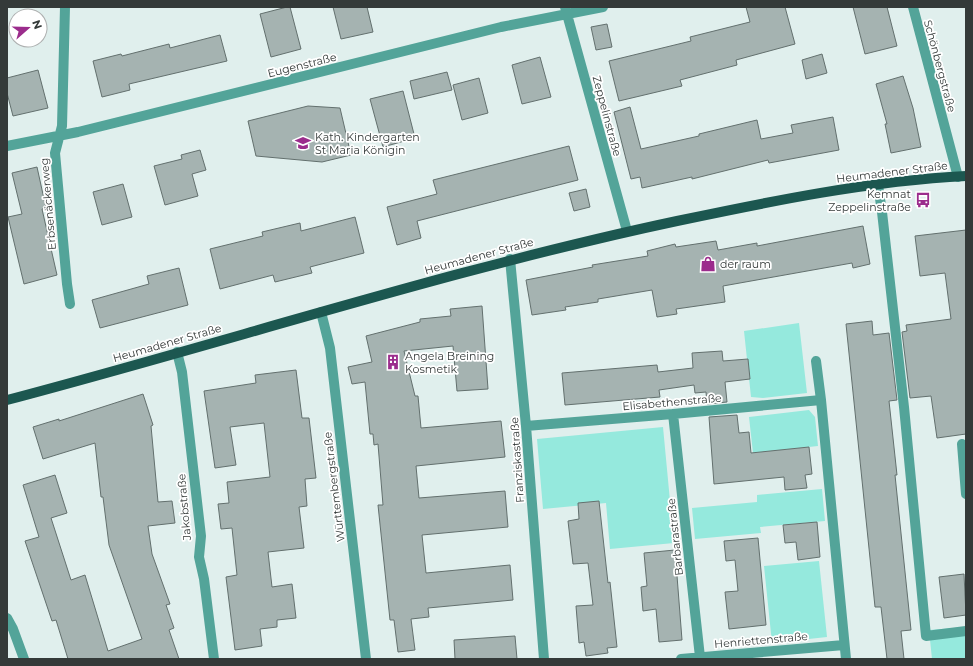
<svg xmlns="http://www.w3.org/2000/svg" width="973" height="666" viewBox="0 0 973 666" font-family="Montserrat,sans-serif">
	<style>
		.green { fill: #95e9dd }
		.building { fill: #a5b3b1; stroke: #63706e }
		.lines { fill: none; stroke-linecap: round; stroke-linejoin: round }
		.minor { stroke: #53a499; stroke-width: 10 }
		.major { stroke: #1c5750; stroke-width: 10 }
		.labels { text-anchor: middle; stroke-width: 3.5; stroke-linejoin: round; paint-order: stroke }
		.street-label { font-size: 11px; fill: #343a39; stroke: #fff }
		.poi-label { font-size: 11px; fill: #343a39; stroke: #fff; text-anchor: start }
	</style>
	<rect width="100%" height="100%" fill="#e0efed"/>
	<!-- green -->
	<path class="green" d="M799,323L807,393L763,398L751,397L744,331Z
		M809,410L815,417L818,446L753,453L749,417Z
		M663,427L674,543L610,549L606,503L543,509L537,439Z
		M822,489L825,521L760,527L761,533L695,539L692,508L757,502V495Z
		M819,561L827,637L772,643L764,566Z
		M966,627V659H932L929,630Z"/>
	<!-- building -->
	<path class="building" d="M287,7H290L301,49L271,57L260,14Z
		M333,7H367L373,32L341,39Z
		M746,7H785L795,44L736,60L737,65L680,80L682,86L619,101L609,61L691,41L690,37L750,22Z
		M853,7H887L897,46L865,54Z
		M607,24L612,47L596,50L591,27Z
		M220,35L227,61L129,84L130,90L102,97L93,61L121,54L122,56L169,44L170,48Z
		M822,54L827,73L806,79L802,60Z
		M540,57L551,97L522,104L512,65Z
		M38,70L48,108L13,116L7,93V78Z
		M447,72L452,90L414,99L410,81Z
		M903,76L913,108L921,147L891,153L885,124H887L876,84Z
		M479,78L488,113L462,120L453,85Z
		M403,91L415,138L383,147L370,99Z
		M308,106L340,108L351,155L322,162L256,156L248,121Z
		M630,107L641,149L699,136V134L757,120L761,139L793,133L791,125L833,117L839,150L769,163L768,160L692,179V177L642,188L640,177L631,179L614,112Z
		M569,146L578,180L417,221L421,238L397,245L387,207L437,194L433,180Z
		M200,150L206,170L192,174L198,196L165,205L154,166L182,159L181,155Z
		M37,167L46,208L42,209L57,275L24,284L8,217L22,214L12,173Z
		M123,184L132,217L102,225L93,192Z
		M586,189L590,207L574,211L569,193Z
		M355,217L364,253L310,267L312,273L275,282L273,275L220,289L210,249L263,236L262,232L300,223L301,231Z
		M863,226L870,264L853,268L852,263L723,286L725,302L676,309L677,314L657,317L652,290L598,299V302L565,307L566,310L532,315L526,280L593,267L592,265L648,256L647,251L675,244L676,247L716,241L718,250L757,243V246Z
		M966,230V434L937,438L931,396L910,398L902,332L907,331L906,325L951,319L945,273L920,276L915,236Z
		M179,268L188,305L100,328L92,300L149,284L147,276Z
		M482,306L488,389L457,391L453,346L404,351L415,396H418L421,428L501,421L505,457L416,466L419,498L505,491L508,527L422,535L426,573L510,565L513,600L428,608L429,617L411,619L415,650L398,652L394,620H390L378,505H383L378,444L374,445L373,434H370L365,382L352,384L348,367L372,362L366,336L420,322V319L451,316L450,309Z
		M872,321L873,335L889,333L897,400L889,401L897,475H895L911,630L901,631L904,659H887L881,607H875L846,324Z
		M722,351L723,361L748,359L750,379L725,382L727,402L707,404L706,392L695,393L694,385L659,390L660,397L565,405L562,373L657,365L658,372L693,368L692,353Z
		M296,370L302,418H309L316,478L305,479L307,506L299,507L304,548L268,552L272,587L292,584L296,618L277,620V627L260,629L262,646L235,650L226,577L237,575L232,528L221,529L218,504L229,503L227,482L270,477L264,423L230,427L236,465L215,468L204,391L256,383L255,375Z
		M143,394L153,425L151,426L158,502L172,501L175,523L148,526L152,554L170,604L166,605L174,628L169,630L179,659H68L56,620L52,621L25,541L39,537L23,485L55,475L67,513L51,518L71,580L85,575L108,651L142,639L109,545L103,497H101L95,443L43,459L33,427L59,419V421Z
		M737,415L739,433L749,432L751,453L809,447L812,474L805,475L807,488L785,490L784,477L714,484L709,417Z
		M599,501L608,583L610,582L617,647L607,648L608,653L586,656L584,642L579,643L576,606L593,605L588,563L573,564L568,521L579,519L578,503Z
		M817,522L820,557L798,560L796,542L785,543L783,525Z
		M758,538L766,625L729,629L725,592L738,591L735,560L726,561L724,541Z
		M675,550L682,640L659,642L656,609L643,611L641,587L647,586L644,553Z
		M964,574L966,615L944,618L939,577Z
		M515,636L517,659H455L454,640Z"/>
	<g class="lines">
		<!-- minor -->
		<path class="minor" d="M65,7L62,126L55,153L67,284L70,304
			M565,7L627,231
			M913,7L958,177
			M7,146L78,132L501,27L603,7
			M878,185L882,212L904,407L926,636L966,631
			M510,259L526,426L544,659
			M321,312L330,348L366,659
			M177,352L182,372L201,536L199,557L204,579L214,659
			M816,361L821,400
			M673,414L700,657
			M526,426L673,414L821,400L846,659
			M962,444L966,494
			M7,618L13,629L24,659
			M681,659L844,645"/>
		<!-- major -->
		<path class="major" d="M7,400C231,341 451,269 677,221C772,201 869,181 966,176"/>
	</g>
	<!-- icons -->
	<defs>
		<symbol id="school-bare" viewBox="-9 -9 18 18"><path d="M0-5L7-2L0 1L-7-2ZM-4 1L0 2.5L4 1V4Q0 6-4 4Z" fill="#9b2c8c" stroke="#fff" stroke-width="2.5" paint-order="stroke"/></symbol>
		<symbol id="bus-bare" viewBox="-9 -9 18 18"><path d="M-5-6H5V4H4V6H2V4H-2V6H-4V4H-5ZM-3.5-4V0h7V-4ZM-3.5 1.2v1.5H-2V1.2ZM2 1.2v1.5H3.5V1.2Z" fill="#9b2c8c" stroke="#fff" stroke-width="2.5" paint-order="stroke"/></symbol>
		<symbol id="shop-bare" viewBox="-9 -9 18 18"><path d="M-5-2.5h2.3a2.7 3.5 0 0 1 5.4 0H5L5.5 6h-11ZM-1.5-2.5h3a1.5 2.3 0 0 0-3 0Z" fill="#9b2c8c" stroke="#fff" stroke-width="2.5" paint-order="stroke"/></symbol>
		<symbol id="building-bare" viewBox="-9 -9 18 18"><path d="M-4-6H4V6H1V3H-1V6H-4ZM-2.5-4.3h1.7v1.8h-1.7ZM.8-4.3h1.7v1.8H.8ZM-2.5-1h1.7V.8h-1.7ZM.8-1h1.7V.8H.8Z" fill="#9b2c8c" stroke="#fff" stroke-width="2.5" paint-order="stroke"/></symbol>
	</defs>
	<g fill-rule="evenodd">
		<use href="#school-bare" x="292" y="132" width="22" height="22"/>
		<use href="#bus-bare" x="912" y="189" width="22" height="22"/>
		<use href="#shop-bare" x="697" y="253" width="22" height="22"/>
		<use href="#building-bare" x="382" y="351" width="22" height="22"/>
	</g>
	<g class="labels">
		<!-- street labels -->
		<g class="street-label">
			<text transform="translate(302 65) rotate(-14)" y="4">Eugenstraße</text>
			<text transform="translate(940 66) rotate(75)" y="4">Schönbergstraße</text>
			<text transform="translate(607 116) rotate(75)" y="4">Zeppelinstraße</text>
			<text transform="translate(892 172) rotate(-7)" y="4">Heumadener Straße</text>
			<text transform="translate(48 204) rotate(-95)" y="4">Erbsenäckerweg</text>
			<text transform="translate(479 256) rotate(-15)" y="4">Heumadener Straße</text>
			<text transform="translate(167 343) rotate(-16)" y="4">Heumadener Straße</text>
			<text transform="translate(672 402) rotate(-5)" y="4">Elisabethenstraße</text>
			<text transform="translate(517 460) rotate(-94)" y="4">Franziskastraße</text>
			<text transform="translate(334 487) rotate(-97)" y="4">Württembergstraße</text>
			<text transform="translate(184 507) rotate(-95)" y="4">Jakobstraße</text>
			<text transform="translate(675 537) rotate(-96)" y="4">Barbarastraße</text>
			<text transform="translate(761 640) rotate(-5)" y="4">Henriettenstraße</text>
		</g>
		<!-- poi labels -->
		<g class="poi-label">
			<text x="315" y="141">Kath. Kindergarten<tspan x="315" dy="13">St Maria Königin</tspan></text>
			<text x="911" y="198" text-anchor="end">Kemnat<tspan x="911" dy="13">Zeppelinstraße</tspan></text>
			<text x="720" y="268">der raum</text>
			<text x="405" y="360">Angela Breining<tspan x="405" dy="13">Kosmetik</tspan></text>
		</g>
	</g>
	<!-- border -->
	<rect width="973" height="666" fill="none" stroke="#343a39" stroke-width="16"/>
	<!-- north arrow -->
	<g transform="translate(28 28) rotate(70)"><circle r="19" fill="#ffffff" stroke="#aeb0b0"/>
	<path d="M0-3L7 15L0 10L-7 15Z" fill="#9b2c8c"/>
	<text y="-6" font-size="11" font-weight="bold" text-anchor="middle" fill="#343a39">N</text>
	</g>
</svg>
